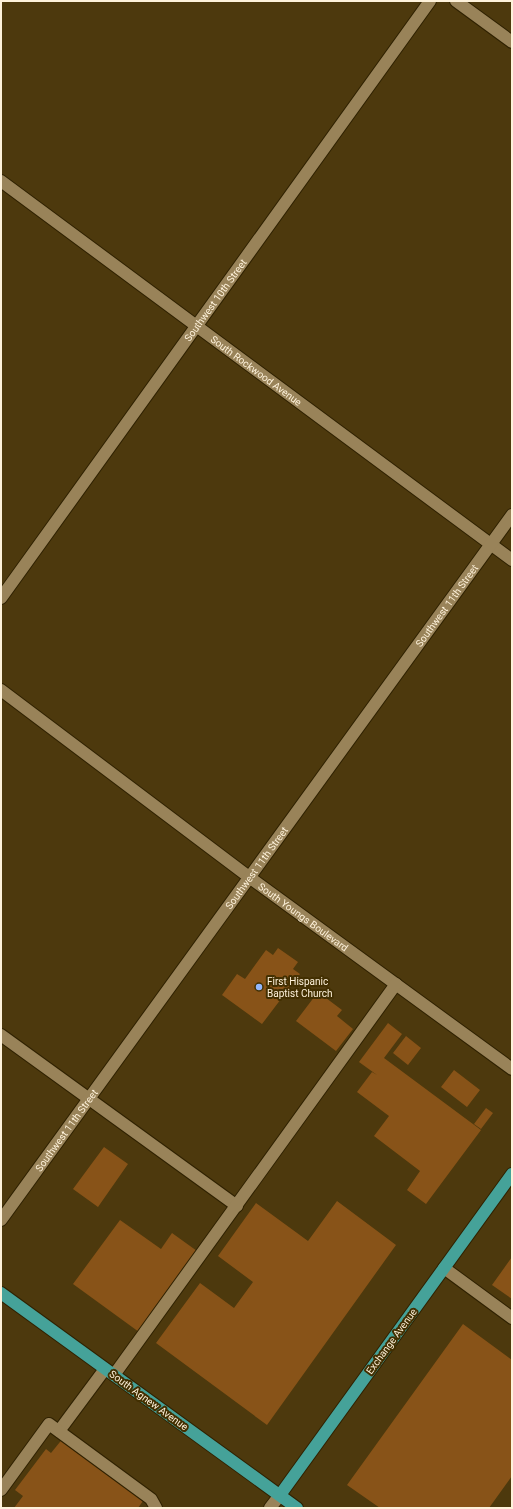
<svg xmlns="http://www.w3.org/2000/svg" width="513" height="1509" viewBox="0 0 513 1509" font-family="Roboto,sans-serif">
	<style>
		.building { fill: #885318 }
		.lines { fill: none; stroke-linecap: round; stroke-linejoin: round }
		.minor-casing { stroke: #2f2101; stroke-width: 14 }
		.major-casing { stroke: #2f2101; stroke-width: 14 }
		.minor { stroke: #998359; stroke-width: 12 }
		.major { stroke: #45a299; stroke-width: 12 }
		.poi-dot { fill: #93b7fd; stroke: #422f01; stroke-width: 1.5 }
		.labels { text-anchor: middle; stroke-width: 4; stroke-linejoin: round; paint-order: stroke }
		.street-label { font-size: 10px; fill: #fef2db; stroke: #422f01 }
		.poi-label { font-size: 10px; fill: #fef2db; stroke: #422f01; text-anchor: start }
	</style>
	<rect width="100%" height="100%" fill="#4d390d"/>
	<!-- building -->
	<path class="building" d="M278,948L298,962L293,969L300,974L262,1024L222,995L237,974L245,979L266,950L273,955Z
		M318,992L342,1010L337,1016L353,1029L336,1051L296,1021Z
		M388,1023L402,1034L384,1058L481,1130L426,1204L407,1190L420,1171L374,1136L389,1116L357,1092L372,1072L377,1075L359,1062Z
		M406,1036L421,1048L408,1065L393,1053Z
		M454,1070L480,1090L467,1107L441,1087Z
		M486,1108L493,1113L481,1129L474,1124Z
		M104,1147L128,1164L98,1207L73,1189Z
		M337,1201L396,1245L267,1425L156,1343L200,1283L234,1308L253,1282L218,1256L256,1203L308,1241Z
		M120,1220L161,1249L172,1233L197,1251L139,1332L73,1284Z
		M512,1257V1299L492,1285Z
		M463,1324L512,1360V1476L489,1508H380L347,1485Z
		M64,1437L145,1498L138,1508H14L23,1496L15,1490L46,1449L51,1453Z"/>
	<g class="lines">
		<defs>
			<g id="minor">
				<path d="M456,1L512,42"/>
				<path id="s1" d="M1,181L512,560"/>
				<path id="s2" d="M1,598L430,1"/>
				<path id="s3" d="M1,690L249,877L512,1069"/>
				<path d="M1,1035L237,1206"/>
				<path id="s4" d="M1,1220L512,515"/>
				<path d="M444,1268L512,1318"/>
				<path d="M114,1375L396,984"/>
				<path d="M59,1431L105,1369"/>
				<path d="M1,1490L49,1424L151,1499L156,1508"/>
				<path d="M270,1508L280,1495"/>
			</g>
			<path id="major" d="M1,1293L297,1508
				M280,1495L512,1174"/>
		</defs>
		<!-- minor casing -->
		<use href="#minor" class="minor-casing"/>
		<!-- major casing -->
		<use href="#major" class="major-casing"/>
		<!-- minor -->
		<use href="#minor" class="minor"/>
		<!-- major -->
		<use href="#major" class="major"/>
	</g>
	<!-- markers -->
	<circle class="poi-dot" cx="259" cy="987" r="4"/>
	<g class="labels">
		<!-- street labels -->
		<g class="street-label">
			<text dy="4" stroke="none"><textPath href="#s2" startOffset="367">Southwest 10th Street</textPath></text>
			<text dy="4" stroke="none"><textPath href="#s1" startOffset="318">South Rockwood Avenue</textPath></text>
			<text dy="4" stroke="none"><textPath href="#s4" startOffset="759">Southwest 11th Street</textPath></text>
			<text dy="4" stroke="none"><textPath href="#s4" startOffset="435">Southwest 11th Street</textPath></text>
			<text dy="4" stroke="none"><textPath href="#s3" startOffset="378">South Youngs Boulevard</textPath></text>
			<text dy="4" stroke="none"><textPath href="#s4" startOffset="111">Southwest 11th Street</textPath></text>
			<text transform="translate(391 1341) rotate(-54)" y="4">Exchange Avenue</text>
			<text transform="translate(149 1400) rotate(36)" y="4">South Agnew Avenue</text>
		</g>
		<!-- poi labels -->
		<g class="poi-label">
			<text x="267" y="985">First Hispanic<tspan x="267" dy="12">Baptist Church</tspan></text>
		</g>
	</g>
	<!-- border -->
	<rect width="513" height="1509" fill="none" stroke="#fef2db" stroke-width="4"/>
</svg>
